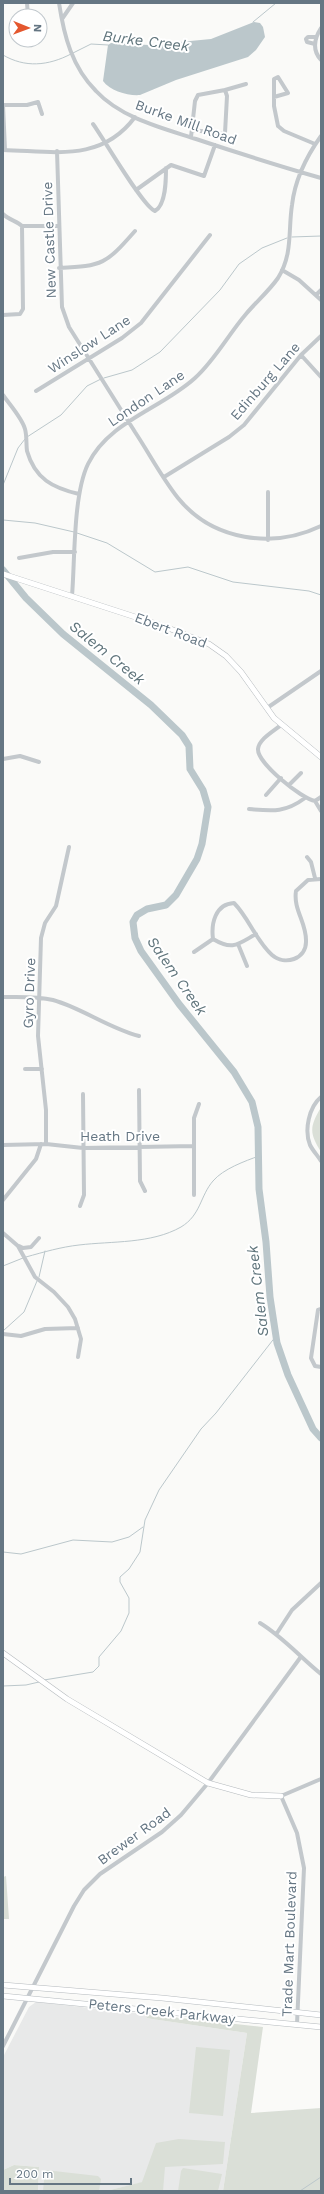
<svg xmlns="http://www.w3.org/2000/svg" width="324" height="2194" viewBox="0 0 324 2194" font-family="'Work Sans',sans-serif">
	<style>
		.built { fill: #e8e9e9 }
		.green { fill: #dadfd7 }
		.water { fill: #bbc7cb }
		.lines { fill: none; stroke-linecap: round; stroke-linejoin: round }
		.stream { stroke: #bbc7cb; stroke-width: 1 }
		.river { stroke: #bbc7cb; stroke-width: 7 }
		.major-casing { stroke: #b5babe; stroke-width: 6 }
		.minor { stroke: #c3c8cc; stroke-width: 4 }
		.major { stroke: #fff; stroke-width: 5 }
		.labels { text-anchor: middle; stroke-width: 4; stroke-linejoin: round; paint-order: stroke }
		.street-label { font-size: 14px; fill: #657683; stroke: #fff }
		.water-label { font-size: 15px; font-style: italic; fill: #60757c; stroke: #fff }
	</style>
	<rect width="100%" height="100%" fill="#fafaf8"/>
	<!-- built -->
	<path class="built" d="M36,2002L144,2014L147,2018L152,2019L247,2033L223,2191H155L152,2180L106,2191H38L39,2167L14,2165L3,2170V2057L29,2007Z"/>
	<!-- green -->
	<path class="green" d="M320,1109H321V1152C310,1134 309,1128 320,1109Z
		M6,1876L9,1919H3V1877Z
		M144,2014L263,2027L251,2113L321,2108V2191H223L247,2033L152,2019L147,2018Z
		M196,2047L230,2050L223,2116L189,2113Z
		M179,2139L225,2142L223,2164L165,2167L163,2191H106L142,2182L156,2143Z
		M14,2165L39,2167L38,2191H3V2170Z
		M183,2168L222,2174L218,2191H178L181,2171Z
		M45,2170L98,2176L101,2179L99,2191H43Z"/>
	<!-- water -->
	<path class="water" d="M254,22L260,23L263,27L265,37L256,50L248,57L176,80L140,95C128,96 110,91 103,81L108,45L111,43L149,45L211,39Z"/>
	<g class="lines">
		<!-- stream -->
		<path class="stream" d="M253,22L276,3
			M73,53L91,44L108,45
			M3,55C25,68 48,66 71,54
			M292,237L321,236
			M104,378L132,370L160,352L220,290L239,264L262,248L287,238
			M27,437L61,415L87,386L101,379
			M3,485L18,448L25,439
			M3,520L35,523L74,532
			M77,533L107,543L155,572L188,567L233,582L309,591L321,595
			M26,1257C44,1252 61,1247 79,1245C112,1241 151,1244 181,1227C201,1215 200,1196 213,1181C223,1169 245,1161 259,1156
			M3,1266L23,1258
			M39,1277L45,1251
			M3,1331L24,1312L37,1281
			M3,1552L21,1554L73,1540L112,1542L129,1537L143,1527
			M44,1680L93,1672L99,1666V1657L121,1631L129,1613V1598L120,1582V1577L129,1569L140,1552L145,1520L159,1490L201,1429L216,1413L276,1336
			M3,1686L26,1685L39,1682
			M300,2191L321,2177"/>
		<!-- river -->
		<path class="river" d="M3,570L26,598L63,634L151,705L182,735L189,746L190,769L203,790L208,807L202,844L197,859L176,895L166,905L147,909L137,915L133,922L135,938L141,951L179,1004L234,1072L252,1102L258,1127L259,1189L266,1242L270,1297L277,1343L288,1375L313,1429L321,1438"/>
		<defs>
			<path id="major" d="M3,574L163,626L209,644L226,656L241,672L274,718L321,757
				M3,1653L67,1699L208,1783L251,1795L281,1796
				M3,1985L162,1998L321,2015
				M3,1996L321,2027"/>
		</defs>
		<!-- major casing -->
		<use href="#major" class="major-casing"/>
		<!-- minor -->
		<path class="minor" d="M27,3L28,16
			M59,3C64,36 72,67 96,91C121,118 162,128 196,139C238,153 279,166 321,178
			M62,19L73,3
			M321,28C314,39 312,50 321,60
			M315,44L307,42L306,39L308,37H316
			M225,90L246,84
			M274,97L288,93L278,77L274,79V106L278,126L284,131L315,144
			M3,105H27L38,102L42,114
			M3,105L5,150
			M93,124C104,139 143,207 155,211C166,205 166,180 166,168
			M191,137L195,101L198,95L225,90L227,96L225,133L223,134L193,130
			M3,150C53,151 101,163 135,117
			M57,151L62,307L69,327C91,362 113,397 135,432C149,453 162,478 178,498C213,541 273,549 321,526
			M136,190L171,165L204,176L215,145
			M3,214C9,220 17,221 22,226H59
			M59,268C103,266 106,264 135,231
			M282,270L299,280L321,300
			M316,295L321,290
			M3,315L20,314L23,309L22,226
			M301,355L321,377
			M36,391L122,338L141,323L210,235
			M3,395C10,405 22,418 25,429C27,436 26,444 27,451C35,479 53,488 79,494
			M164,477L229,437L244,425L301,355L321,336
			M268,540V492
			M19,558L53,552H75
			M72,596C75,560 73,495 88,464C109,421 161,409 195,378C215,360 228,335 246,314C256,302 269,291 278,278C293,254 288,231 292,205C295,179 306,157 321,136
			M267,708L321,671
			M281,725C274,731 259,739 258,749C257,763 302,799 315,801L321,797
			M3,759L20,756L39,762
			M289,785L301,773
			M266,795L281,778
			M315,801L321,811
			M249,809C272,811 285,813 305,798
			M307,857L311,862L315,878
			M256,934C238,944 233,951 213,939C211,924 215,904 234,903C249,918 256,941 272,955C285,966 306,959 306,942C307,923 293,910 296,891L308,880L321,879
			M238,944L247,966
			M194,952L213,939
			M3,997C19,997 37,996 53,1000C82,1008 108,1028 139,1036
			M25,1069H42
			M139,1090L140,1181L145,1191
			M321,1097C309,1107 304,1130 310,1145C313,1151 318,1156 321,1161
			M46,1144V1110L38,1036L41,938L45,923L56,906L69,847
			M3,1145L46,1144L83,1148L194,1146
			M194,1195V1118L199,1104
			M3,1200L36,1159L41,1144
			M80,1206L84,1195L83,1094
			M3,1233L18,1246L35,1277L54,1292L68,1307L75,1319L81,1339L78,1357
			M19,1246L23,1248L31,1247L39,1238
			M321,1309L318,1310L311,1358L315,1366L321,1367
			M3,1334L21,1336L45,1329L78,1328
			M260,1623C283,1637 300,1657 321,1674
			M277,1633L292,1610L321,1583
			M297,2024L304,1868L297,1833L281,1796L321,1779
			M3,2046L74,1906L84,1890L100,1874L162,1832L181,1815L208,1783L300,1658"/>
		<!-- major -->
		<use href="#major" class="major"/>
	</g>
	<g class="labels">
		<!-- street labels -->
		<g class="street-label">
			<text transform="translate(186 122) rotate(20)" y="5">Burke Mill Road</text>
			<text transform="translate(49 240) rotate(-92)" y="5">New Castle Drive</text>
			<text transform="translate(89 344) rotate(-33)" y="5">Winslow Lane</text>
			<text transform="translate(265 381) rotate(-49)" y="5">Edinburg Lane</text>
			<text transform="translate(146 398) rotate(-34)" y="5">London Lane</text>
			<text transform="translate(171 630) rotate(21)" y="5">Ebert Road</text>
			<text transform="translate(29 993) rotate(-88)" y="5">Gyro Drive</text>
			<text x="120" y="1141">Heath Drive</text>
			<text transform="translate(134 1836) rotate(-36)" y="5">Brewer Road</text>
			<text transform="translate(289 1944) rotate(-88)" y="5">Trade Mart Boulevard</text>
			<text transform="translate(162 2011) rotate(6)" y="5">Peters Creek Parkway</text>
		</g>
		<!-- water labels -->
		<g class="water-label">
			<text transform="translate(146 41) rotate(7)" y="5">Burke Creek</text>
			<text transform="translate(107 653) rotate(39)" y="5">Salem Creek</text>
			<text transform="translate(177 976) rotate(55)" y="5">Salem Creek</text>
			<text transform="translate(258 1291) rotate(-97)" y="5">Salem Creek</text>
		</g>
	</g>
	<!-- border -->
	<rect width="324" height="2194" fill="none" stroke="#657683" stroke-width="8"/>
	<!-- north arrow -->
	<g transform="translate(28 28) rotate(91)"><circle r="19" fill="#ffffff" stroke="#c1c8cd"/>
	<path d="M0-3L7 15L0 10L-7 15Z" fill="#e4572e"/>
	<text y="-6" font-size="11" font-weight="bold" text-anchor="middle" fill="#657683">N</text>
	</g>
	<!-- scale -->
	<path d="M10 2178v6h121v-6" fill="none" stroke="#657683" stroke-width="2"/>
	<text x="16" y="2178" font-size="12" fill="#657683" stroke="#ffffff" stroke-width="3" paint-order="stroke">200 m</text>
</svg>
